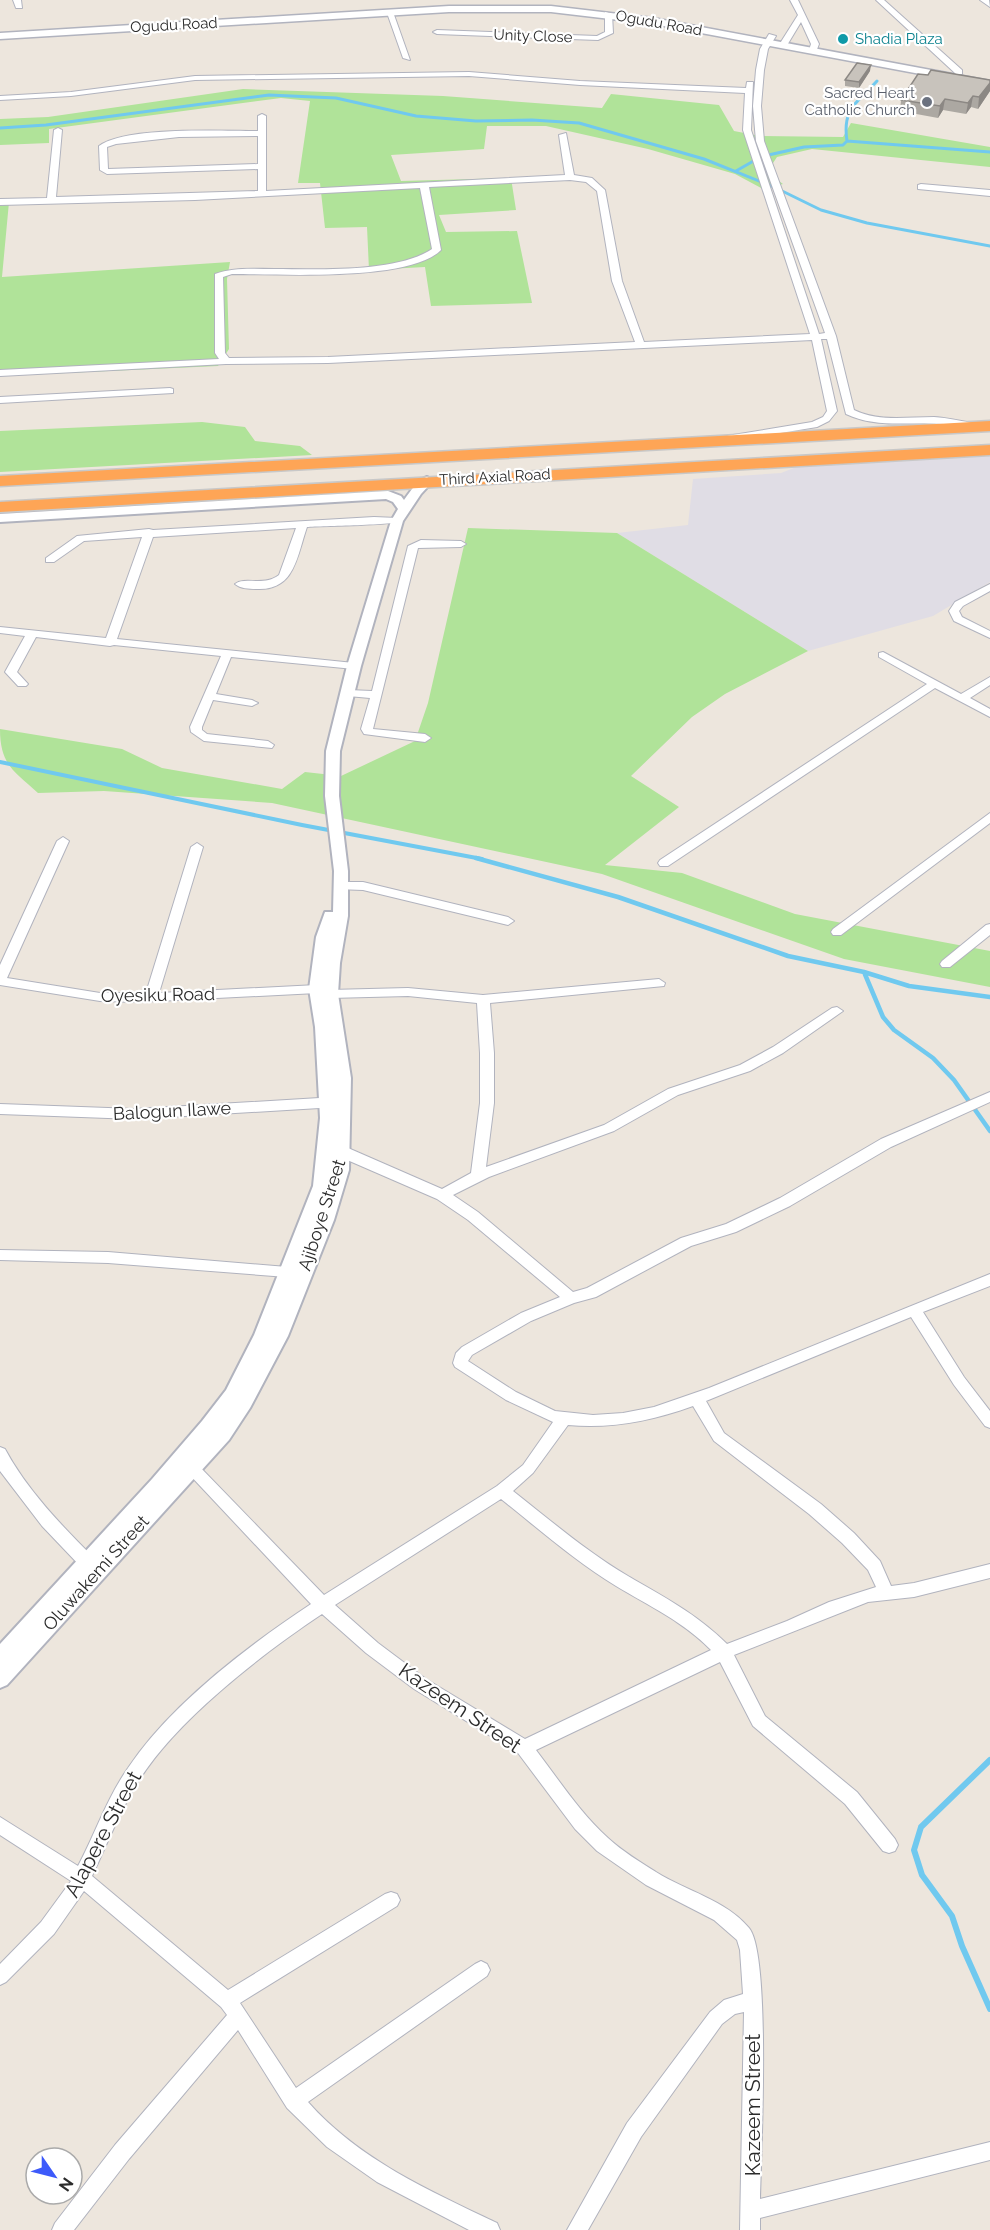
<svg xmlns="http://www.w3.org/2000/svg" width="990" height="2230" viewBox="0 0 990 2230" font-family="Raleway,sans-serif">
	<style>
		.industrial { fill: #e0dde5 }
		.green { fill: #b0e399 }
		.lines { fill: none; stroke-linecap: round; stroke-linejoin: round }
		.stream-far3 { stroke: #70c9ef; stroke-width: 3 }
		.stream-far2 { stroke: #70c9ef; stroke-width: 4 }
		.stream-far1 { stroke: #70c9ef; stroke-width: 4.5 }
		.stream { stroke: #70c9ef; stroke-width: 6 }
		.minor-casing { stroke: #b1b3be; stroke-width: 2 }
		.tertiary-casing { stroke: #b1b3be; stroke-width: 4 }
		.secondary-casing { stroke: #b1b3be; stroke-width: 3 }
		.motorway-casing { stroke: #c8c8c8; stroke-width: 3 }
		.minor { fill: #fff; fill-rule: evenodd }
		.tertiary { fill: #fff; fill-rule: evenodd }
		.secondary { fill: #fff; fill-rule: evenodd }
		.motorway { fill: #fea556; fill-rule: evenodd }
		.wall { fill: #aca8a2 }
		.shaded-wall { fill: #8c8884 }
		.building { fill: #c8c3bc; stroke: #8c8884; stroke-width: 1.5 }
		.culture-dot { fill: #0f9aa8; stroke: #fff; stroke-width: 2 }
		.worship-dot { fill: #6b7280; stroke: #fff; stroke-width: 2 }
		.labels { text-anchor: middle; stroke-width: 4.5; stroke-linejoin: round; paint-order: stroke }
		.far-street-label { font-size: 15px; fill: #2b2b2b; stroke: #fff }
		.far-culture-label { font-size: 15px; fill: #0d838f; stroke: #fff; text-anchor: start }
		.far-worship-label { font-size: 15px; fill: #5b616d; stroke: #fff; text-anchor: end }
		.street-label { font-size: 18px; fill: #2b2b2b; stroke: #fff }
		.near-street-label { font-size: 21px; fill: #2b2b2b; stroke: #fff }
	</style>
	<rect width="100%" height="100%" fill="#ede6dd"/>
	<!-- industrial -->
	<path class="industrial" d="M980,453L990,455V582L933,616L808,651L617,533L688,525L693,479L781,473L804,464Z"/>
	<!-- green -->
	<path class="green" d="M243,89L443,96L602,108L611,94L719,105L734,131L760,136L843,137L851,123L990,147V167L812,149L777,157L767,172L783,184L763,189L735,174L648,149L546,126H487L484,149L391,155L401,181L511,178L516,210L439,215L446,232L517,231L532,303L431,306L425,267L369,270L367,227L325,228L320,183H298L310,101L281,98L49,129V143L0,145V119L48,117Z
		M0,202H9L2,277L230,262L227,279L229,349L218,366L0,376Z
		M202,422L245,427L255,441L300,446L312,455L0,472V431Z
		M468,528L617,533L808,651L725,694L692,717L631,776L679,807L605,865L682,873L795,914L990,951V987L844,959L602,874L272,803L104,791L38,793C14,771 0,765 0,729L122,749L162,768L282,789L305,772L341,776L415,741L428,703Z"/>
	<g class="lines">
		<!-- stream-far3 -->
		<path class="stream-far3" d="M0,128L46,125L269,95L336,98L416,116L476,121L532,120L579,123L704,159L774,187L821,210L867,223L990,246
			M847,141L990,152
			M764,156L804,147L843,145L847,141C842,108 857,103 877,81
			M736,171L757,159"/>
		<!-- stream-far2 -->
		<path class="stream-far2" d="M0,762L302,825L482,859"/>
		<!-- stream-far1 -->
		<path class="stream-far1" d="M476,858L618,897L788,956L864,972L909,986L990,997
			M864,972L883,1017L894,1030L933,1058L954,1080L990,1131"/>
		<!-- stream -->
		<path class="stream" d="M990,1760L921,1827L914,1850L922,1875L952,1916L962,1946L990,2009"/>
		<defs>
			<path id="minor" d="M13,0H21L22,8H16Z
				M790,0H798L819,44L816,52L809,50L811,44L801,22L786,47L779,45L798,15Z
				M876,0H884L962,70V74H956Z
				M980,0H989L990,7Z
				M386,10L393,12L410,60L403,58Z
				M605,12L612,14L613,33L598,40L437,34L433,32L437,30L597,36L605,32Z
				M769,34L776,36L768,49L764,70L761,106L764,141L836,336L854,410C879,422 906,417 934,417C948,418 962,421 976,424V428C966,429 954,425 944,424C910,421 878,429 846,414L827,339H821L837,411L829,421L817,427L731,441L727,440V436L812,422L823,417L827,411L812,340L328,363L226,364L0,376V370L219,359L215,353V274C234,267 253,269 274,269C317,269 396,273 432,249L420,188L195,200L0,205V199L47,198L54,130L58,128L62,130L56,197L258,191V169L107,174L100,170L99,146C125,126 223,131 258,131V116L262,114L266,116V191L565,175L559,135L566,133L574,175L592,178L605,190L622,281L644,342L810,334L743,130L745,93L580,85L469,76L195,80L71,96L0,100V96L71,92L195,76L469,72L580,81L746,88L747,82H753L751,130L819,334L825,333L756,141L753,106L756,70L760,49ZM258,136V164L108,169L107,147L116,144L179,137ZM570,180L586,182L597,191L612,281L635,342L328,357L229,358L225,353L223,277L232,274C279,274 409,282 441,250L429,187Z
				M921,184L990,190V196L918,189V185Z
				M170,388L173,389V393L0,403V397Z
				M374,517L397,518L402,521C397,525 321,526 307,527C297,556 295,590 258,589C250,589 241,589 235,584C246,576 263,587 279,575L296,528L153,537L117,639L354,663L360,666L354,669L231,657L216,694L252,700L258,703L252,706L213,700L202,727V730L207,734L268,741L274,745L272,748L204,741L191,732L190,727L221,656L114,645L110,646L36,637L17,672L28,684L26,686H18L5,672L25,636L0,633V627L106,638L142,537L84,541L54,562H46V558L77,536L149,529L153,530Z
				M421,540L461,541L466,544L461,547L418,548L373,729L425,734L431,738L425,742L364,734L361,729L370,698L348,696L342,693L348,690L372,691L408,546Z
				M990,584V591L963,606L959,611L962,617L990,631V638L954,621L949,611L955,602Z
				M883,652L961,694L990,677V685L970,698L990,709V717L935,688L668,866H660L658,863L660,860L927,684L879,657V653Z
				M990,813V823L841,935H833L831,932L833,929Z
				M63,837L69,841L7,978L100,993H146L191,847L197,843L203,847L159,993L317,985L323,989L317,993L138,1002L100,1001L0,985V965L57,841Z
				M340,882H363L508,917L514,921L508,925L363,890L336,889L334,886L336,883Z
				M990,924V935L950,967H942L940,964L942,961L986,925Z
				M659,979L665,983L664,986L490,1003L494,1053V1103L486,1167L604,1125L668,1089L740,1065L773,1047L832,1008L837,1007L843,1011L783,1053L750,1071L678,1095L614,1131L489,1177L453,1195L478,1212L573,1292L587,1288L681,1238L726,1224L780,1198L881,1139L990,1092V1102L891,1147L790,1206L736,1232L691,1246L596,1297L574,1303L531,1321L472,1355L468,1361L516,1392L555,1411L593,1415L623,1413L654,1407L709,1388L990,1274V1286L923,1312L964,1377L990,1411V1428L985,1426L954,1385L911,1317L706,1401L724,1433L821,1504L854,1533L880,1561L891,1586L914,1583L990,1564V1578L914,1597L868,1602L734,1655L765,1716L857,1792L895,1839L898,1845L895,1851L889,1853L883,1851L845,1804L753,1726L720,1662L536,1750C559,1780 580,1813 608,1838C622,1851 640,1862 656,1872C686,1891 726,1900 749,1928C771,1954 761,2155 760,2199L990,2142V2160L760,2218V2230H740L744,2012L735,2014L722,2024L641,2137L588,2230H567L627,2123L710,2012L724,2000L743,1994L740,1950L737,1940L714,1920L646,1885L597,1851L575,1829L518,1753L414,1689L366,1653L322,1614C262,1654 175,1721 138,1782C119,1812 107,1845 92,1876L228,1990L385,1894L391,1892L397,1894L400,1900L397,1906L240,2003L296,2088L475,1964L481,1961L487,1964L490,1970L487,1976L308,2102C358,2159 430,2191 497,2223L500,2230H469L377,2182L327,2147L287,2108L238,2030L129,2159L74,2230H52L55,2223L115,2145L227,2015L221,2007L84,1891L54,1934L6,1982L0,1985V1964L41,1922L71,1881L0,1835V1817L78,1866C95,1834 107,1798 128,1768C170,1705 249,1645 311,1604L187,1472L179,1467L176,1463L179,1459L184,1457L197,1464L324,1595L497,1486L523,1465L553,1422L506,1400L455,1367L453,1363L456,1353L462,1347L521,1313L560,1297L468,1220L437,1199L338,1156L336,1152L338,1148H348L442,1189L471,1173L480,1103V1053L477,1003L408,996L330,998L324,994L330,990L408,988L483,995ZM693,1406L714,1441L809,1514L842,1543L868,1570L876,1587L829,1602L787,1621L727,1644C697,1614 664,1597 628,1576C587,1552 550,1520 513,1491L533,1473L568,1425C611,1429 652,1421 693,1406ZM501,1499C539,1529 575,1561 616,1586C649,1606 684,1622 711,1650L525,1739L426,1679L378,1643L335,1605Z
				M336,1097L343,1102L336,1107L135,1119L0,1114V1104L135,1109Z
				M0,1250L108,1252L287,1267L292,1268L294,1272L292,1276L287,1277L108,1263L0,1260Z
				M0,1447L5,1449C27,1490 61,1525 94,1558L96,1563L94,1568L88,1570L82,1568L42,1526L0,1471Z"/>
			<path id="tertiary" d="M427,477L433,481L421,494L403,521L361,666L340,751L339,796L348,871V916L340,963L338,994L351,1078L349,1170L334,1220L288,1336L250,1408L229,1440L7,1685L0,1688V1644L152,1479L202,1421L226,1390L254,1335L313,1186L320,1118L315,1027L309,989L316,937L325,912H333L334,871L325,796L326,751L347,666L391,521L398,509L393,502L386,499L0,522V514L388,491L401,496L404,500C410,492 417,480 427,477Z"/>
			<path id="secondary" d="M449,6H551L653,18L990,81V87L653,24L551,12H449L0,39V33Z"/>
			<path id="motorway" d="M990,421V431L0,486V476Z
				M990,445V455L0,512V502Z"/>
		</defs>
		<!-- minor casing -->
		<use href="#minor" class="minor-casing"/>
		<!-- tertiary casing -->
		<use href="#tertiary" class="tertiary-casing"/>
		<!-- secondary casing -->
		<use href="#secondary" class="secondary-casing"/>
		<!-- motorway casing -->
		<use href="#motorway" class="motorway-casing"/>
		<!-- minor -->
		<use href="#minor" class="minor"/>
		<!-- tertiary -->
		<use href="#tertiary" class="tertiary"/>
		<!-- secondary -->
		<use href="#secondary" class="secondary"/>
		<!-- motorway -->
		<use href="#motorway" class="motorway"/>
	</g>
	<!-- wall -->
	<path class="wall" d="M870,71L859,88L845,86V80Z
		M928,75L990,80V91L978,109L971,107L966,114L943,110L938,118L900,111L901,100Z"/>
	<!-- shaded-wall -->
	<path class="shaded-wall" d="M871,65L870,71L859,88V82Z
		M990,83V91L978,109L979,97Z
		M973,96L971,107L966,114L968,103Z
		M945,99L943,110L938,118L940,106Z"/>
	<!-- building -->
	<path class="building" d="M857,63L871,65L859,82L845,80Z
		M931,70L990,80V83L979,97L973,96L968,103L945,99L940,106L901,100L918,74L928,75Z"/>
	<!-- markers -->
	<circle class="culture-dot" cx="843" cy="39" r="6"/>
	<circle class="worship-dot" cx="927" cy="102" r="6"/>
	<g class="labels">
		<!-- far-street labels -->
		<g class="far-street-label">
			<text transform="translate(659 23) rotate(10)" y="5">Ogudu Road</text>
			<text transform="translate(174 25) rotate(-3)" y="5">Ogudu Road</text>
			<text transform="translate(533 36) rotate(2)" y="5">Unity Close</text>
			<text transform="translate(495 477) rotate(-3)" y="5">Third Axial Road</text>
		</g>
		<!-- far-culture labels -->
		<g class="far-culture-label">
			<text x="855" y="44">Shadia Plaza</text>
		</g>
		<!-- far-worship labels -->
		<g class="far-worship-label">
			<text x="915" y="98">Sacred Heart<tspan x="915" dy="17">Catholic Church</tspan></text>
		</g>
		<!-- street labels -->
		<g class="street-label">
			<text transform="translate(158 995) rotate(-1)" y="6">Oyesiku Road</text>
			<text transform="translate(172 1111) rotate(-3)" y="6">Balogun Ilawe</text>
			<text transform="translate(322 1215) rotate(-72)" y="6">Ajiboye Street</text>
			<text transform="translate(96 1573) rotate(-48)" y="6">Oluwakemi Street</text>
		</g>
		<!-- near-street labels -->
		<g class="near-street-label">
			<text transform="translate(460 1708) rotate(34)" y="7">Kazeem Street</text>
			<text transform="translate(103 1834) rotate(-62)" y="7">Alapere Street</text>
			<text transform="translate(753 2105) rotate(-90)" y="7">Kazeem Street</text>
		</g>
	</g>
	<!-- north arrow -->
	<g transform="translate(54 2176) rotate(125)"><circle r="28" fill="#ffffff" stroke="#aaaaaa" stroke-width="1.5"/>
	<path d="M0-4.5L10 22L0 15L-10 22Z" fill="#3d5afa"/>
	<text y="-9" font-size="16" font-weight="bold" text-anchor="middle" fill="#2b2b2b">N</text>
	</g>
</svg>
